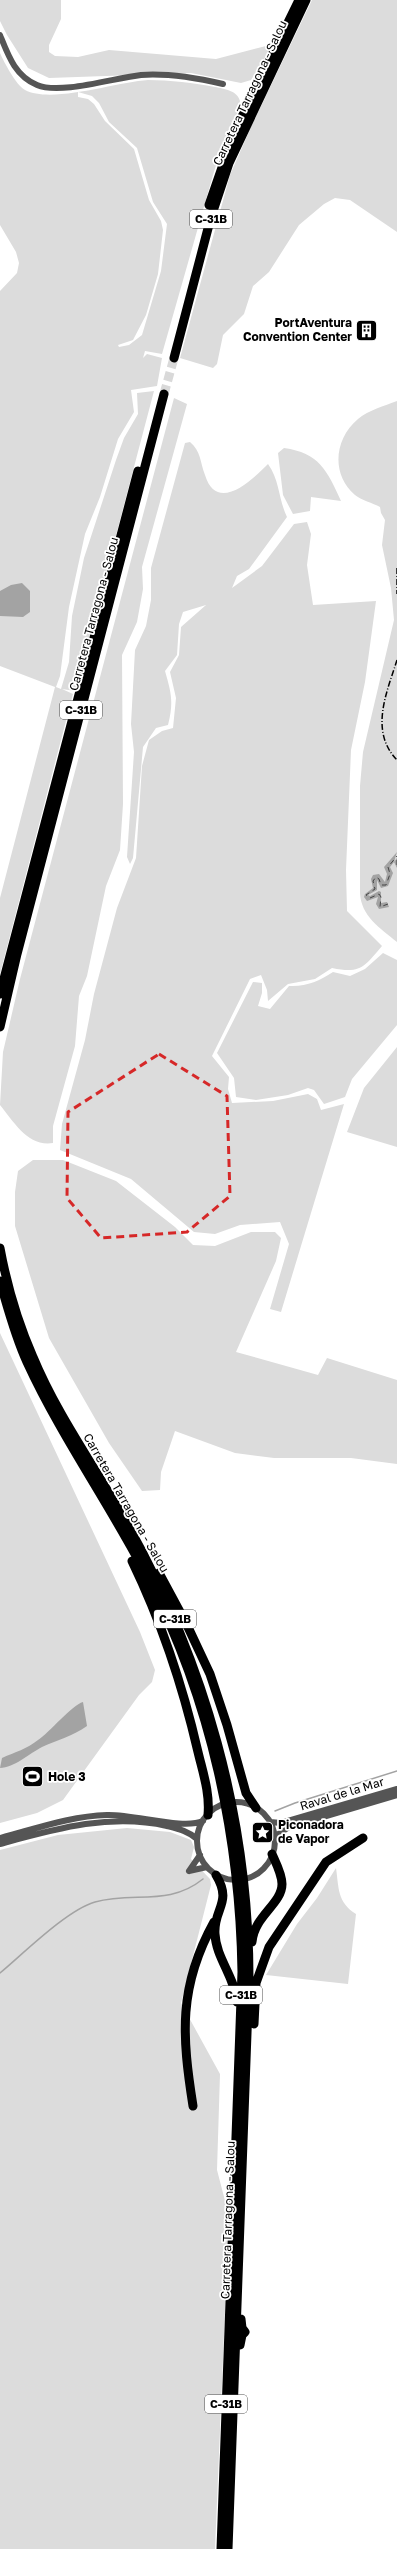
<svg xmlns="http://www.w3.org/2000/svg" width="397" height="2549" viewBox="0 0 397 2549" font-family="'Golos Text',sans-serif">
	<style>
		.green { fill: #dcdcdc; fill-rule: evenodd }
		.water { fill: #a3a3a3 }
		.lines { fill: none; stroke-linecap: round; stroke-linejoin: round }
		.stream { stroke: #a3a3a3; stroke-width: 1.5 }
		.ferry { stroke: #444; stroke-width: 1; stroke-dasharray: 5 4; stroke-linecap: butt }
		.highway-tunnel { stroke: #d9d9d9; stroke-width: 9; stroke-dasharray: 9 4.5; stroke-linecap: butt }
		.minor { stroke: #555; stroke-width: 6 }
		.highway { stroke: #000; stroke-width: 9 }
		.rail { stroke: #000; stroke-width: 1.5; stroke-dasharray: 6 2 1 2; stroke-linecap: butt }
		.marked { fill: none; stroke: #d62828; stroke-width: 3; stroke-dasharray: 8 5; stroke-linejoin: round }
		.labels { text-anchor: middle; stroke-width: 3.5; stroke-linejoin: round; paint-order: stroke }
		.shield { fill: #fff; stroke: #4c4c4c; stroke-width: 1 }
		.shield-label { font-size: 11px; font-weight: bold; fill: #000 }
		.street-label { font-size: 12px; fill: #000; stroke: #fff }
		.poi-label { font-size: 12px; font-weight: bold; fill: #000; stroke: #fff; text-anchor: start }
	</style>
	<rect width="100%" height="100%" fill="#fff"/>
	<!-- green -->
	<path class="green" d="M0,0H61V19L49,45V52L55,56L78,57L109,50L216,59L266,46L271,48L251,80L241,83L191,73L49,78L28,68L7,35L0,21Z
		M312,0H397V232L350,200L335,198L324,204L299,225L269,272L253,286L244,314L223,335L217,364L213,368L180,358L230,175L251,127Z
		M0,53C4,62 16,85 25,90C52,104 116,82 148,80C170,80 194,83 215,87C224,89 237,90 240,101L238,112L223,143L213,175L162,354L145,351L143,358L147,354L162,358L157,386L131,390L134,412L118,439L100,497L85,534L69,607L60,676L56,687L61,689L69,662L72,616L84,558L116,460L124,438L138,414L137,393L154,391L75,691L62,689L73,694L0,974V898L55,687L0,666V291L17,273L19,263L16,252L0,225ZM78,92L92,96L99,103L109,122L137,148L153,202L167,224L161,271L142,335L129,345L119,347L118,345L133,340L146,315L158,274L163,230L161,221L149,200L134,149L105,121L94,104L88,99L78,97Z
		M174,398L187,404L142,567L143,589L137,622L122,655L123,804L120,850L106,886L87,976L79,996L75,1046L53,1126V1143C28,1147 14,1122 0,1105L3,1052L20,979Z
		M397,401V942C380,928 361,916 360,893V786L363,752L394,620L391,588L382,545L385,520L381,513L380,507C373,503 361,500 355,495C331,475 334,439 358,419C369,410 384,406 397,401Z
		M190,442C201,451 200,462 205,475C217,514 252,480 268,464C280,481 278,498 287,517L249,569L237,576L232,588L262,566L294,524L307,522L311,534L307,565L313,605L376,601L365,682L351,750L346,870L347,911L382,946C364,967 361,974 332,968L315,979L288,984L268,1001L267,990L261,975L250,979L212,1056L229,1077L228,1089L232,1103L273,1101L308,1094L317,1099L321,1110L344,1104L281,1312L270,1309L289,1244L280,1222L240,1225L215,1234L194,1232L131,1179L60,1150L62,1124L85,1040L94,994L117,908L136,858L142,766L149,740L162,731L173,728L176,698L170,672L179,655L181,627L206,605L183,612L179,624L177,655L165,671C171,692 174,702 168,725L156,728L143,747L133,858L130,864L127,857L134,752L131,724L135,650L146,626L151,600V568L185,443Z
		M284,448C319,453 327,470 341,501L311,497L310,511L293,514L283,495L278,453Z
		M383,953L397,960V1025L352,1079L345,1097L324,1104L314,1090L308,1088L288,1095L256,1100L236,1097L234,1078L217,1053L253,982L262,983V993L258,1006L270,1009L289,986C306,987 319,981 333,972L350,976L365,969Z
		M397,1047V1147L347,1132L364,1088Z
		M33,1160H63L116,1181L175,1227L193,1245L215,1246L251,1232H275L281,1238L276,1261L236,1352L318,1375L327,1358L397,1380V1464L351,1458H274L235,1453L175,1431L161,1472L160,1490L142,1491L109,1443L49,1338L15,1226V1192L18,1171Z
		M0,1333L140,1632L155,1670L152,1682L139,1695L63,1800L37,1813L0,1823Z
		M127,1828L170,1832L191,1840L194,1847L191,1859L210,1879L211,1885L181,2003L220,2074L217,2170L229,2216L215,2549H0V1850L58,1835Z
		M336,1868C339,1888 337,1902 356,1914L348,1984L266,1975L297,1924L317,1898Z"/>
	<!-- water -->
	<path class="water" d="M22,583L30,591V612L23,617L0,616V591L11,585Z
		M397,852L394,862L397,858V868L394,862L390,867L393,873L388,886L381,888L377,880V890L368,895L370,896L379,891L381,892V903L387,902L389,907L379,909L376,904L378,897L367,901L364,897L365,894L373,888L371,879L373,875L379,874L385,882L387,874L384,867Z
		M83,1702L87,1726C73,1736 57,1740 42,1747C30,1753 14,1768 0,1768L2,1758C15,1752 27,1749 38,1740C49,1733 72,1705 83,1702Z"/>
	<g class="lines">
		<!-- stream -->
		<path class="stream" d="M275,1811L295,1803L397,1771
			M0,1973C24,1953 67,1910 95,1902C134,1891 168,1907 203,1879"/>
		<!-- ferry -->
		<path class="ferry" d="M397,860V865
			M388,904L380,907L381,897L379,894L370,898L366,895L375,889L373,881L376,877L379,879L381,885H386L390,874L388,867L397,856"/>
		<!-- highway-tunnel -->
		<path class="highway-tunnel" d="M164,394L174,358"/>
		<!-- minor -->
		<path class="minor" d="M0,35C8,55 15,76 37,85C60,95 114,78 141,75C168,73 197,78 223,84
			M197 1841a39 39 0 1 1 78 0a39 39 0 1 1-78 0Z
			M270,1822L281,1823L397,1789
			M274,1837L289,1827L397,1795
			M0,1838C35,1829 70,1816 107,1815C134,1814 183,1830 203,1821
			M0,1844C55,1829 110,1813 167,1826C179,1829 188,1831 197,1839
			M189,1871L200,1855
			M189,1871L207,1867"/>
		<!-- highway -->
		<path class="highway" d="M209,205L234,133L299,0
			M174,358L211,217L229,163L306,0
			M0,994L138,471
			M0,1027L17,954L164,394
			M0,1248C7,1286 18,1323 33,1357C57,1415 95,1467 126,1522C205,1662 249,1818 249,1979L228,2549
			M0,1281C8,1309 15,1336 27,1362C62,1438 111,1506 149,1580C211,1701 240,1837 242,1972L221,2549
			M132,1561C161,1621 183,1687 198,1752C203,1773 210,1793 208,1815
			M159,1573L187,1625L210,1674L227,1725L246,1793L256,1808
			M216,1875C233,1903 213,1909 215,1934C216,1958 235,1977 237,2002
			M252,1942C254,1916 282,1904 282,1884C282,1874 276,1863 272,1854
			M254,2024L256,1983L269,1947L326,1862L363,1838
			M193,2106C182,2036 178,1987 214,1922
			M240,2345L242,2335L245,2332L242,2328L241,2319"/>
		<!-- rail -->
		<path class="rail" d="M397,568V594
			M397,660C387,692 369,731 397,760"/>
	</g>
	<!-- marked area -->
	<path class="marked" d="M159,1054L227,1096L230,1196L187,1232L101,1238L67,1198L68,1112Z"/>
	<!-- icons -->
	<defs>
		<symbol id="building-square" viewBox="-11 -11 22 22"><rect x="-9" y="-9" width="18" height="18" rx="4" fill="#000" stroke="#fff"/><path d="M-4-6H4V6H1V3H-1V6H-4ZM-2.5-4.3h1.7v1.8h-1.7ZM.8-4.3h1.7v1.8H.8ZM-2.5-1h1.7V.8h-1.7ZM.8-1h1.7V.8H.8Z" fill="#fff"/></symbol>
		<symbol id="stadium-square" viewBox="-11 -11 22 22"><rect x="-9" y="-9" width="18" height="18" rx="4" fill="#000" stroke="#fff"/><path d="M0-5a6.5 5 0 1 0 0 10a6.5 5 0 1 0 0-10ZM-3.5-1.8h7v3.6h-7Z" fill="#fff"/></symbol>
		<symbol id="sight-square" viewBox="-11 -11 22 22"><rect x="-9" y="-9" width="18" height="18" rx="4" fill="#000" stroke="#fff"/><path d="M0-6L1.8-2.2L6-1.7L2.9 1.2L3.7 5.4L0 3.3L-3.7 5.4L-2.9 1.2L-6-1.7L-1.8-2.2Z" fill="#fff"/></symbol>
	</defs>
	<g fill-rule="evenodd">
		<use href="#building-square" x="354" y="318" width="25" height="25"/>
		<use href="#stadium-square" x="20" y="1764" width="25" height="25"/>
		<use href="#sight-square" x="250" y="1820" width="25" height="25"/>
	</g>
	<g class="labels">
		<!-- shield labels -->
		<g class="shield">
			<rect x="190" y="210" width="42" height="18" rx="3"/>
			<rect x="60" y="701" width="42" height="18" rx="3"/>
			<rect x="154" y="1610" width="42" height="18" rx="3"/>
			<rect x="220" y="1986" width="42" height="18" rx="3"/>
			<rect x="205" y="2395" width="42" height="18" rx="3"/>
		</g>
		<g class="shield-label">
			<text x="211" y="223">C-31B</text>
			<text x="81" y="714">C-31B</text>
			<text x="175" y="1623">C-31B</text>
			<text x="241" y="1999">C-31B</text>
			<text x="226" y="2408">C-31B</text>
		</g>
		<!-- street labels -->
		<g class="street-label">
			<text transform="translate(250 93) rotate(-65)" y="4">Carretera Tarragona - Salou</text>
			<text transform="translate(94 614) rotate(-75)" y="4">Carretera Tarragona - Salou</text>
			<text transform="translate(126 1503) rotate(60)" y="4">Carretera Tarragona - Salou</text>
			<text transform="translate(342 1794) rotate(-17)" y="4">Raval de la Mar</text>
			<text transform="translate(228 2220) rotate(-88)" y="4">Carretera Tarragona - Salou</text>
		</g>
		<!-- poi labels -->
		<g class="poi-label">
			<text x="352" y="327" text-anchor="end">PortAventura<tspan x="352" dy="14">Convention Center</tspan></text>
			<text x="48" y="1781">Hole 3</text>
			<text x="278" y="1829">Piconadora<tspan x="278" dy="14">de Vapor</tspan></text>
		</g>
	</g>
</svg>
